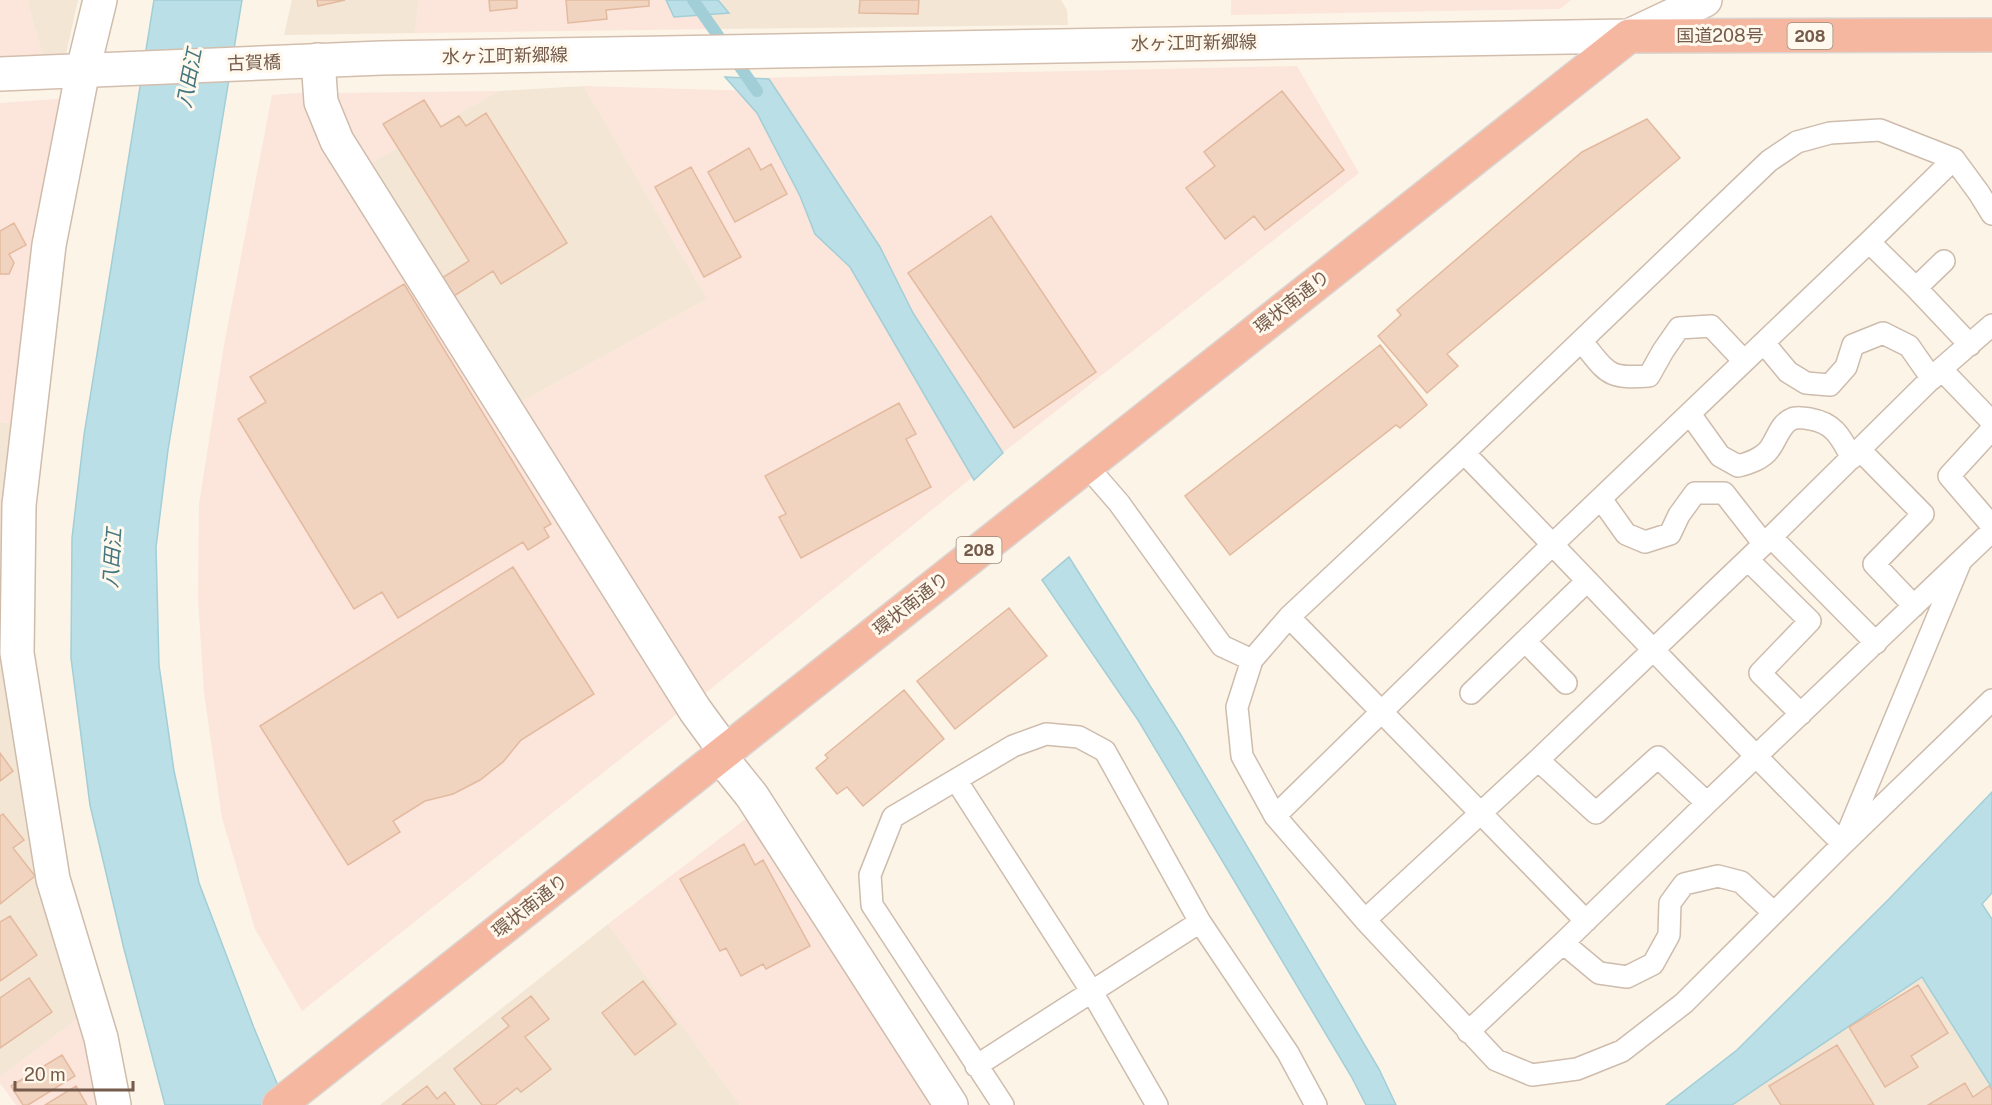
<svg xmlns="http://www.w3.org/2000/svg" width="1992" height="1105" viewBox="0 0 1992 1105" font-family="'Public Sans','Noto Sans JP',sans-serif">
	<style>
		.residential { fill: #f4e6d5 }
		.commercial { fill: #fce5db }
		.water { fill: #bbdfe6; stroke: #a2ced7; stroke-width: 1.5 }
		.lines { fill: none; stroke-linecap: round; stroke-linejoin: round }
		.stream { stroke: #a2ced7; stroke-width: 12 }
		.building { fill: #f1d4bf; stroke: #e3ba9f; stroke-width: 1.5 }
		.lane-casing { stroke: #cebcad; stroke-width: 24 }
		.street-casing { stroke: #cebcad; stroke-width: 36 }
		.secondary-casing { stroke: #d3bead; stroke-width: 36 }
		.highway-casing { stroke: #dbd4d0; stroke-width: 36 }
		.lane { stroke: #fff; stroke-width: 21 }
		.street { stroke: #fff; stroke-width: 33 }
		.secondary { stroke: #fff; stroke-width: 33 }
		.highway { stroke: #f5b79f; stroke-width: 33 }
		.labels { text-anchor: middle; stroke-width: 6; stroke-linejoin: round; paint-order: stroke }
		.shield { fill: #fff8ed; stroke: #9e8a7c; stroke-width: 1.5 }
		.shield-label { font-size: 16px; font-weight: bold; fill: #755b4b }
		.street-label { font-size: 18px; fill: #755b4b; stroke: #fff8ed }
		.water-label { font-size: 20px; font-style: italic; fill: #437681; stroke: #fff8ed }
	</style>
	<rect width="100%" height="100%" fill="#fcf4e7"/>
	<!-- residential -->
	<path class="residential" d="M27,0H78L66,54L43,57Z
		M292,0H419L415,33L284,35Z
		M689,0H1061L1067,10L1068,25L716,29Z
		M584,86L707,299L512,407L363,167L499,91Z
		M0,422L13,423L5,537L81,1016L0,1077Z
		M608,924L740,1105H380Z
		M1922,977L1992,1088V1105H1732Z"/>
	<!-- commercial -->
	<path class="commercial" d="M0,0H27L43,57L0,59Z
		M419,0H689L716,29L415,33Z
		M1231,0H1571L1560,9L1231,15Z
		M1297,66L1359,173L986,466L697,700L512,407L707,299L584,86L756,91L748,78Z
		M499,91L363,167L342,135L336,93Z
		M310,92L686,707L302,1011L255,929L222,818L204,693L198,598L199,504L224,345L272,95Z
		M71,98L13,423L0,422V103Z
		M752,814L942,1105H740L608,924Z
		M81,1016L101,1105H16L0,1083V1077Z"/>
	<!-- water -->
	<path class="water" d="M154,0H242L168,450L156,547L159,665L174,771L199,883L254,1028L286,1105H165L124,949L90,805L71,658L72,538L84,435Z
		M666,0H718L729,13L674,17Z
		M725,77L769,79L880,247L913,313L1003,453L974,480L850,267L815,234L800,196L757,113Z
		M1069,557L1181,735L1379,1069L1396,1105H1366L1351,1076L1138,720L1042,580Z
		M1992,792V893L1982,904L1992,919V1088L1922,977L1732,1105H1666L1737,1050L1889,899Z"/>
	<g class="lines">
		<!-- stream -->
		<path class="stream" d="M693,0L757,91"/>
	</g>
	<!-- building -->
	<path class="building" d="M317,0H345L318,6Z
		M489,0H517V8L490,11Z
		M566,0H649V6L606,10L607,19L568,23Z
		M860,0H919L918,14L859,13Z
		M1282,91L1344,170L1265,230L1254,216L1225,239L1186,188L1215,166L1204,152Z
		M424,100L441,127L459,116L466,126L486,113L567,243L501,284L493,271L454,296L442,278L469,261L383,124Z
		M1647,119L1680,158L1447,354L1458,366L1427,393L1378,336L1401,315L1397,310L1582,152Z
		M749,148L761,170L771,164L787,194L735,222L708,172Z
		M691,167L741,257L704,277L655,187Z
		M991,216L1096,372L1014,428L908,273Z
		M14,223L26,245L9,254L14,263L9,274H0V231Z
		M404,284L551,524L544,528L549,537L528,550L523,542L398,618L382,592L354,609L238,419L266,402L250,377Z
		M1380,345L1427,405L1400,428L1396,425L1230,555L1185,496Z
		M899,403L916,434L906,439L931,487L801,558L779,517L786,514L765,476Z
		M513,567L594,694L521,740L503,762L480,780L453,794L425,801L393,821L400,832L348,865L260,726Z
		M1009,608L1047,656L955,729L917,681Z
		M904,690L944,739L863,806L847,787L837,794L816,768L828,758L825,755Z
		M0,753L13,771L0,781Z
		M3,814L24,840L13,848L35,876L0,904V816Z
		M744,844L755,865L763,860L810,946L766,969L763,964L741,976L726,948L720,951L680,879Z
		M10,916L37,955L0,981V922Z
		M29,978L52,1012L0,1048V998Z
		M643,981L676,1024L635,1055L602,1013Z
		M1918,985L1948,1033L1911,1056L1918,1067L1885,1087L1849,1027Z
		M531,996L549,1019L525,1037L551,1069L521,1092L517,1088L495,1105H482L454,1069L509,1026L502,1018Z
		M1837,1045L1874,1105H1781L1769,1086Z
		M62,1055L75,1076L28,1105H23L11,1086Z
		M1965,1083L1973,1097L1989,1086L1992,1090V1105H1928Z
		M76,1086L87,1105H45Z
		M427,1086L437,1099L445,1092L455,1105H402Z"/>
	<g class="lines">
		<defs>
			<path id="lane" d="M1992,214L1979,193L1954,159L1880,130L1830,133L1797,142L1769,161L1464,453L1289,617L1252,660L1237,707L1242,756L1275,816L1365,920L1496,1060L1532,1075L1577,1069L1622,1051L1684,1003L1843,844L1992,700
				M1869,242L1916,288L1970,345
				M1916,288L1944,261
				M1582,342C1608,373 1606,379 1649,376L1663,351L1679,328L1711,326L1744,361
				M1764,343L1788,372L1806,383L1830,385L1846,367L1853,345L1883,333L1909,346L1932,379
				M1941,369L1992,422
				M1690,414L1720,456L1738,466C1749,463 1759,460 1767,452C1776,443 1779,424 1792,419C1796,417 1806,418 1810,419C1835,423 1841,438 1852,458
				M1992,429L1949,476L1992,526
				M1860,450L1923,514L1874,564L1914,606
				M1464,453C1591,583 1714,716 1843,844L1960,563
				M1086,465L1119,503L1222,646L1252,660
				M1601,499L1626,534L1645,542L1670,534L1679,515L1695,493H1724L1764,544
				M1771,537L1876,643
				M1748,560L1810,621L1760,673L1801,714
				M1289,617L1586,921
				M1525,641L1566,683
				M1471,693L1587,581
				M1538,760L1596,813L1658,757L1707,803
				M956,780L1092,992L1157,1105
				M1275,816L1553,544L1869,242L1954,159
				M1365,920L1538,760L1764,544L1941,369L1992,325
				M1563,943L1599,973L1627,977L1653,964L1669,935L1670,903L1684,884L1718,876L1741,882L1774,913
				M1468,1032L1563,943L1707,803L1992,531
				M976,1066L1200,922
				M1003,1105L872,905L870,875L893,817L1013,746L1046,734L1079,737L1105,751L1200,922L1288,1053L1316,1105"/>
			<path id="street" d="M100,0L83,70L49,245L19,505L17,653L53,879L101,1038L114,1105
				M318,60L321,102L337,141L695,710L725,751
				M719,755L752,796L951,1105"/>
			<path id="secondary" d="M0,74L381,58L1629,36L1705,0"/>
			<path id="highway" d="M279,1105L1629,36L1992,35"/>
		</defs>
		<!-- lane casing -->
		<use href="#lane" class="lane-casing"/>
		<!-- street casing -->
		<use href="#street" class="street-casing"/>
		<!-- secondary casing -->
		<use href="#secondary" class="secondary-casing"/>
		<!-- highway casing -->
		<use href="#highway" class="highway-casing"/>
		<!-- lane -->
		<use href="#lane" class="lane"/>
		<!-- street -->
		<use href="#street" class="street"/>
		<!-- secondary -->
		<use href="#secondary" class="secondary"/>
		<!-- highway -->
		<use href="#highway" class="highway"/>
	</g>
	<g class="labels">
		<!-- shield labels -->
		<g class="shield">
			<rect x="1787.5" y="23" width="45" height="26" rx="4.5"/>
			<rect x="956.5" y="537" width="45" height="26" rx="4.5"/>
		</g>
		<g class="shield-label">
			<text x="1810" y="42">208</text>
			<text x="979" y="556">208</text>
		</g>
		<!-- street labels -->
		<g class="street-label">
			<text x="1720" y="42">国道208号</text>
			<text transform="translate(1194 43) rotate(-1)" y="6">水ヶ江町新郷線</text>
			<text transform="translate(505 56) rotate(-1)" y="6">水ヶ江町新郷線</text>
			<text transform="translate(254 63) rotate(-2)" y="6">古賀橋</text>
			<text transform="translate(1292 302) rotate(-38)" y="6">環状南通り</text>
			<text transform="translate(911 604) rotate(-38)" y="6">環状南通り</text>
			<text transform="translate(530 906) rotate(-38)" y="6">環状南通り</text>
		</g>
		<!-- water labels -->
		<g class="water-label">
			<text transform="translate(189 78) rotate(-79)" y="7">八田江</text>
			<text transform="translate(112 558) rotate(-86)" y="7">八田江</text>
		</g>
	</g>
	<!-- scale -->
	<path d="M15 1081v9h118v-9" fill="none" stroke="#755b4b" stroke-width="3"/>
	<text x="24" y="1081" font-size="18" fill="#755b4b" stroke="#fff8ed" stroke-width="4.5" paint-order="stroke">20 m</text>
</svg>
